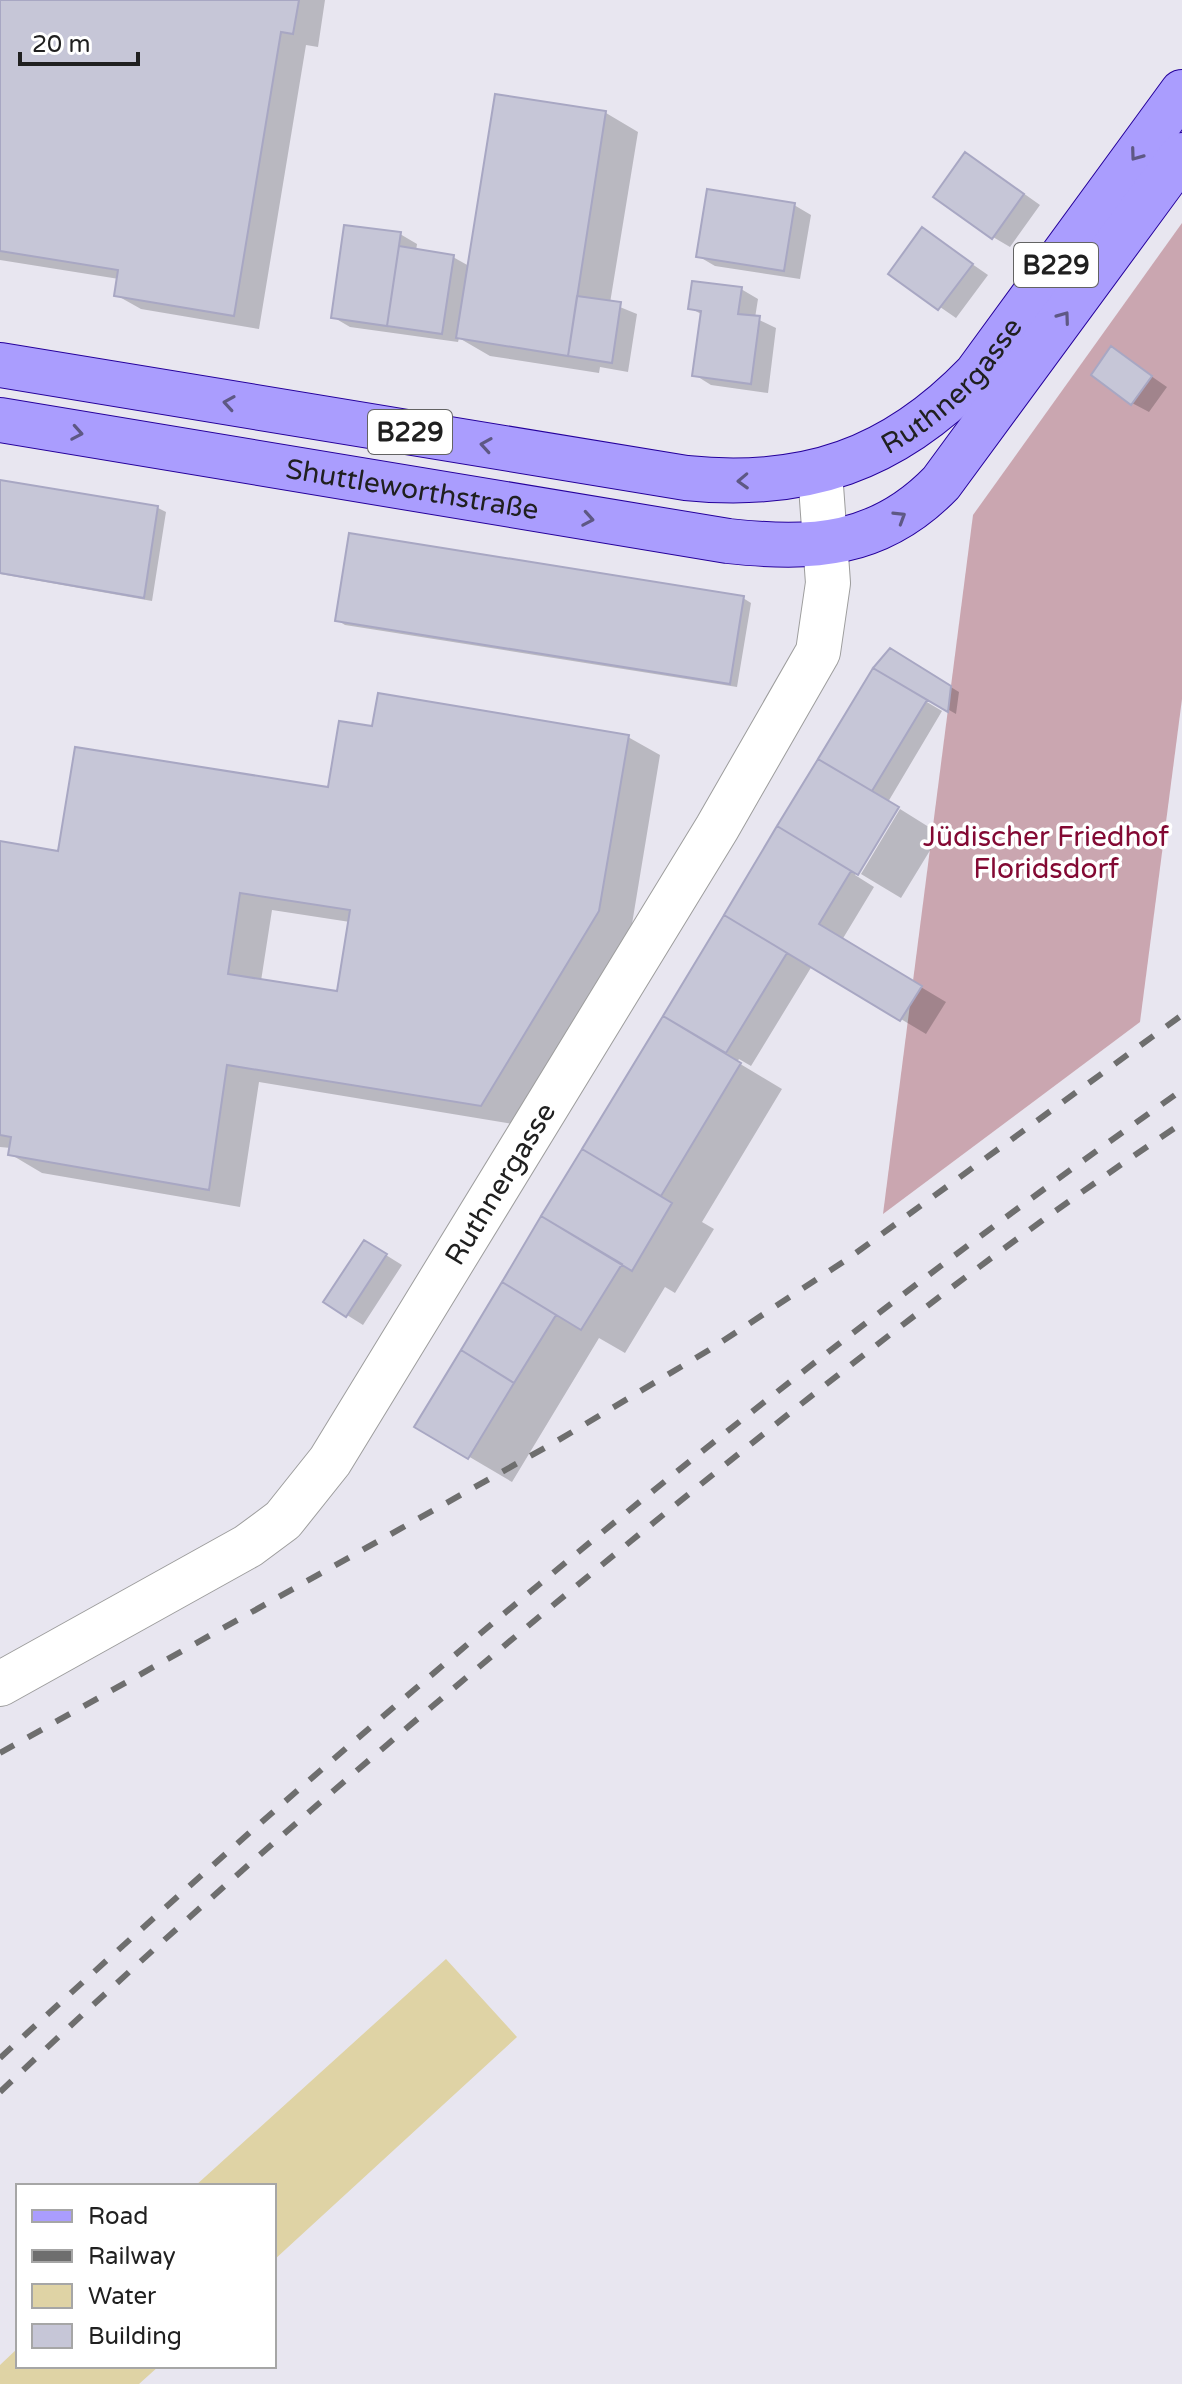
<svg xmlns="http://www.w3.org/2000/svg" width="1182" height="2384" viewBox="0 0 1182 2384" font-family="'Varela Round',sans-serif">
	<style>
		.cemetery { fill: #caa6b0 }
		.water { fill: #dfd3a5 }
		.shadow { fill: #0003; fill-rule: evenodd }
		.building { fill: #c6c6d7; stroke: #a8a7c3; stroke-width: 2; fill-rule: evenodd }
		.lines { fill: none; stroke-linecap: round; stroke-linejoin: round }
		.minor-casing { stroke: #9d9d9d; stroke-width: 46 }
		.major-casing { stroke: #25009b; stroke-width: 46 }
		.minor { stroke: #fff; stroke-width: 44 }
		.major { stroke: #aa9dfe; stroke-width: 44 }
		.rail { stroke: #6e6e6e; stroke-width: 6; stroke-dasharray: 16 16; stroke-linecap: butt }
		.oneway { stroke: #5e5884 }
		.labels { text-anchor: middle; stroke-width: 7; stroke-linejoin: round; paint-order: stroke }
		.shield { fill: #fff; stroke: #636363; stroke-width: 2 }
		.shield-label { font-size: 26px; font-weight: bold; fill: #202020 }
		.street-label { font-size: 28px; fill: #202020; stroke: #fff }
		.park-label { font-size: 28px; fill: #830933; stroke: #fff }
	</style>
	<rect width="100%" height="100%" fill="#e8e6f0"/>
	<!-- cemetery -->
	<path class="cemetery" d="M1182,223V699L1140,1022L883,1214L973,515Z"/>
	<!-- water -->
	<path class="water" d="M446,1959L517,2037L274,2260V2186H195Z
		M18,2348V2366H159L139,2384H0V2365Z"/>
	<!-- shadow -->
	<path class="shadow" d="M0,0H325L318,47L306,45L259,329L141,309L116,295L119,279L0,260Z
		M496,96L606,113L638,132L610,303L637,314L628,372L600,367L599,373L490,356L459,338L458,342L350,327L333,317L400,234L417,244L416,251L453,257L469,266Z
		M982,164L1040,205L1010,247L993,237Z
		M794,205L811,215L800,279L715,266L698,256Z
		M923,230L988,275L956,318L891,273Z
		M741,289L758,299L755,318L776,328L768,393L711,385L695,375L703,315L690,308Z
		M1112,349L1167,387L1149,412L1132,403Z
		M0,482L158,508L166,512L152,601L0,574Z
		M743,598L751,603L737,687L345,625L337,620Z
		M890,650L959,692L956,714L902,683L900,686L942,711L888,802L896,807L855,875L874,887L842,940L946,1002L926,1034L812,966L751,1066L739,1059L737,1062L782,1089L702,1222L714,1229L675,1293L665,1287L625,1353L599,1338L512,1482L417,1426L874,671L882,676Z
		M374,729L628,737L660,755L631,930L513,1124L259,1082L240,1207L42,1173L10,1154L11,1148L0,1147V843L60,853L329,790ZM272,910L350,922L339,994L261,981Z
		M900,809L940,834L901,898L861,874Z
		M381,1252L402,1265L363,1325L347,1315Z"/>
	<!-- building -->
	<path class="building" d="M0,0H299L293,34L281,32L234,316L114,296L118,270L0,251Z
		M495,94L606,111L568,356L456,338Z
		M965,152L1024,194L992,239L933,197Z
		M707,189L795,203L784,271L696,257Z
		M344,225L401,232L387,326L331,318Z
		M922,227L973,264L938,310L888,274Z
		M399,246L454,255L442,334L387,326Z
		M692,281L742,287L738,314L760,316L751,384L692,376L701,311L688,309Z
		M577,296L621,302L612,363L568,356Z
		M1111,346L1152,376L1131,405L1091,375Z
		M0,480L158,506L144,598L0,573Z
		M349,533L744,596L730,684L335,621Z
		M890,648L951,686L948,712L873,668Z
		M873,668L927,700L872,791L818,759Z
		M378,693L629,735L599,911L481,1106L227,1065L209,1190L8,1155L11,1137L0,1135V841L58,851L75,747L328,787L339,721L372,726ZM240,893L350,910L337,991L228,974Z
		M818,759L899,807L858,875L777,826Z
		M777,826L851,871L819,924L922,986L900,1021L724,915Z
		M724,915L787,953L726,1053L663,1016Z
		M663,1016L741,1063L661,1196L582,1149Z
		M582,1149L672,1203L632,1271L541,1216Z
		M541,1216L622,1264L581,1330L502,1282Z
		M364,1240L387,1254L346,1317L323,1302Z
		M502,1282L556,1315L514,1383L461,1350Z
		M461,1350L514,1383L468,1459L414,1427Z"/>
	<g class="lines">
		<defs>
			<g id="minor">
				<path id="s1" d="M0,1684L248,1546L283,1520L330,1461L717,828L818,652L828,583L820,472"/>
			</g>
			<g id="major">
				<path id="s2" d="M0,365L686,478C805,490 893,460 976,374L1182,92"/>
				<path id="s3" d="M0,420L728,541C813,550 879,547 941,483L1182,155"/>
			</g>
		</defs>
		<!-- minor casing -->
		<use href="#minor" class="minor-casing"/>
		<!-- major casing -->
		<use href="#major" class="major-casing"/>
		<!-- minor -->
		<use href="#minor" class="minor"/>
		<!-- major -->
		<use href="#major" class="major"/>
		<!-- rail -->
		<path class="rail" d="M0,1753L557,1441L709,1350L849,1258L1182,1015
			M0,2058C374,1713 766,1383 1182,1090
			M0,2092C202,1900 415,1718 631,1541C809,1396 991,1251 1182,1123"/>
	</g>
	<!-- one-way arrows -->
	<defs><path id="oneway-chevron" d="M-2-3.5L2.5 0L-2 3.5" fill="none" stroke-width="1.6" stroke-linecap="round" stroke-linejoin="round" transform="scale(2)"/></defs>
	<g class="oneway">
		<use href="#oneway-chevron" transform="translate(1136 155) rotate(126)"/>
		<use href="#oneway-chevron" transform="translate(1064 317) rotate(-54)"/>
		<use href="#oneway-chevron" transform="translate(229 403) rotate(-171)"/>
		<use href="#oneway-chevron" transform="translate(77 433) rotate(10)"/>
		<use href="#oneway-chevron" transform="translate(486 445) rotate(-171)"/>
		<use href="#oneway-chevron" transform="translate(743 481) rotate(178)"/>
		<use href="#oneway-chevron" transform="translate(900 517) rotate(-32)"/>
		<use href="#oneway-chevron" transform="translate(588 519) rotate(10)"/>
	</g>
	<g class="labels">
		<!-- shield labels -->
		<g class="shield">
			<rect x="1014" y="243" width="84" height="44" rx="6"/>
			<rect x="368" y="410" width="84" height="44" rx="6"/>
		</g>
		<g class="shield-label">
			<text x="1056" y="274">B229</text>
			<text x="410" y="441">B229</text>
		</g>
		<!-- street labels -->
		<g class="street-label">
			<text dy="10" stroke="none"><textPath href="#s2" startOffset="990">Ruthnergasse</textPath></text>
			<text dy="10" stroke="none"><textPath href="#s3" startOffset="418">Shuttleworthstraße</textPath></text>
			<text dy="10" stroke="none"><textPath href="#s1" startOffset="728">Ruthnergasse</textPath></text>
		</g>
		<!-- park labels -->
		<g class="park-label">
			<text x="1046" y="846">Jüdischer Friedhof<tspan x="1046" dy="32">Floridsdorf</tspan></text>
		</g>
	</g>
	<!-- legend -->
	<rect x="16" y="2184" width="260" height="184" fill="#ffffff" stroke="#a6a6a6" stroke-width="2"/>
	<rect x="32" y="2210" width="40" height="12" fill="#aa9dfe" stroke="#a6a6a6" stroke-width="2"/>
	<text x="88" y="2224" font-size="24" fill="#202020">Road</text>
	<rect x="32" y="2250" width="40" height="12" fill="#6e6e6e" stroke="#a6a6a6" stroke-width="2"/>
	<text x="88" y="2264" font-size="24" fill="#202020">Railway</text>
	<rect x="32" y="2284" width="40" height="24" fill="#dfd3a5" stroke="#a6a6a6" stroke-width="2"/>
	<text x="88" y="2304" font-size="24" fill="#202020">Water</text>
	<rect x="32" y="2324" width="40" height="24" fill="#c6c6d7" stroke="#a6a6a6" stroke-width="2"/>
	<text x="88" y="2344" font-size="24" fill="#202020">Building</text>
	<!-- scale -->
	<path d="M20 52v12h118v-12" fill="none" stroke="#202020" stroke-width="4"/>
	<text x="32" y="52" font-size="24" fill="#202020" stroke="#ffffff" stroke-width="6" paint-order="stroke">20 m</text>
</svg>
